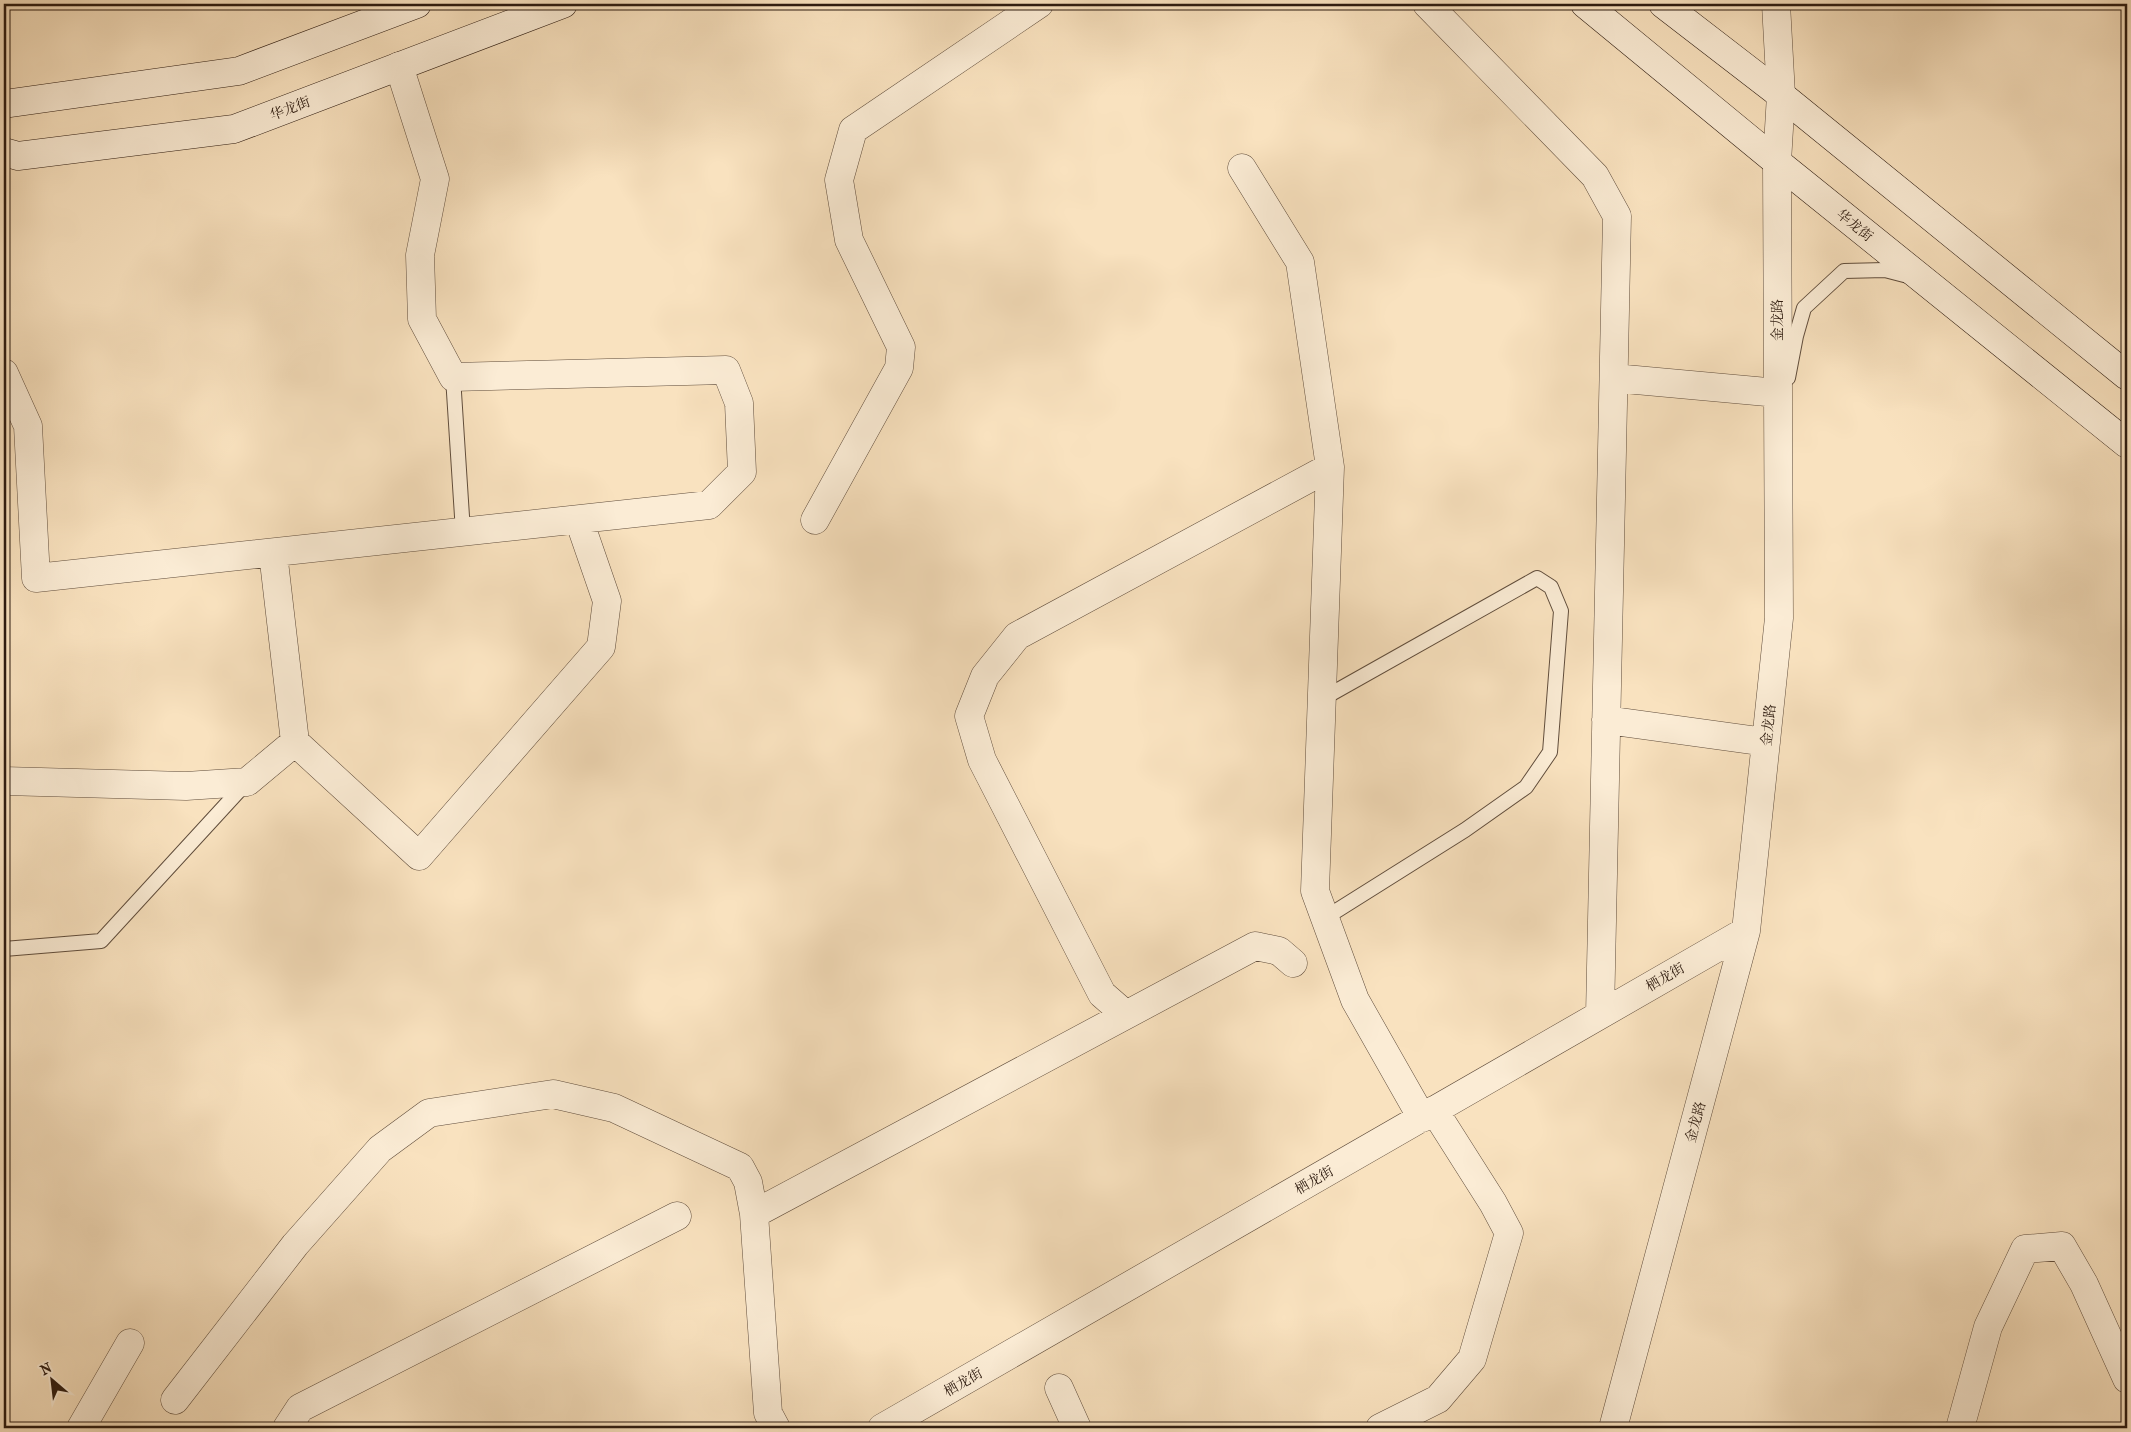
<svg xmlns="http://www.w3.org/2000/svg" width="2131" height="1432" viewBox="0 0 2131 1432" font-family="'IM FELL French Canon','Noto Serif SC',serif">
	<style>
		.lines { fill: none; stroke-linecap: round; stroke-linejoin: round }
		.lane-casing { stroke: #604d3c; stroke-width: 16 }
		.street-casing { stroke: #604d3c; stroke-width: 29 }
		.secondary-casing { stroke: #2d1b10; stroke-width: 29 }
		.lane { stroke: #fbecd5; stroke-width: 14 }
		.street { stroke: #fbecd5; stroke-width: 28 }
		.secondary { stroke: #fbecd5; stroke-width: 28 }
		.labels { text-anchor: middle; stroke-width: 4.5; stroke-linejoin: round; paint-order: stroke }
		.street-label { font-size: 14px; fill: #2d1b10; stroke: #fbecd5 }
	</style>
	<rect width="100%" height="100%" fill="#f9e2bf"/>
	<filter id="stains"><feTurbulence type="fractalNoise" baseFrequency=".004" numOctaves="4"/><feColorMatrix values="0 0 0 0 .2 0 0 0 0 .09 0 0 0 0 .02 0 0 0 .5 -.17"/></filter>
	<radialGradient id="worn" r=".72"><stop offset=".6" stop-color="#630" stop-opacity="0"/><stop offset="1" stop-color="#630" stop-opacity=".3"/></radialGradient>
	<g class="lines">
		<defs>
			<path id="lane" d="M453,377L463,532
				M1788,378L1796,336L1804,308L1844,271L1885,270L1908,276
				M1322,699L1537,578L1551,587L1561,611L1550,752L1526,787L1465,830L1325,918
				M4,949L101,941L246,783"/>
			<path id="street" d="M1427,4L1595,176L1617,216L1600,1015
				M1242,168L1300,262L1330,467L1315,891L1355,1000L1422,1118
				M4,373L28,426L36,578L709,505L742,472L739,403L726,370L453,377L422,319L420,255L435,179L399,66
				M1614,378L1778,393
				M815,520L899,368L901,347L849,240L839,180L853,130L1039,4
				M1606,720L1766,742
				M295,742L419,856L601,647L607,601L579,520
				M4,781L186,786L247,782L295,742L273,553
				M1126,1015L1102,994L982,760L969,716L985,676L1017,636L1330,467
				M754,1214L1255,946L1279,951L1293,963
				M1059,1388L1077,1428
				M175,1400L295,1245L380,1149L429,1113L553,1094L614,1108L740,1167L748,1182L754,1214L768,1413L776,1428
				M81,1428L130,1343
				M287,1428L300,1408L677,1216
				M882,1428L1746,931
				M1380,1428L1438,1399L1472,1359L1509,1233L1493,1203L1434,1110
				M1613,1428L1746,931L1779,618L1777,162L1781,95L1776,4
				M1960,1428L1988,1327L2025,1249L2062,1246L2084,1284L2127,1379"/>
			<path id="secondary" d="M1585,4L1777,162L2127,444
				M1663,4L1781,95L2127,376
				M4,104L239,71L417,4
				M4,152L18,156L234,129L563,4"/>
		</defs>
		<!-- lane casing -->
		<use href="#lane" class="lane-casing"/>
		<!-- street casing -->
		<use href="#street" class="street-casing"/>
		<!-- secondary casing -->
		<use href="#secondary" class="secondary-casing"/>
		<!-- lane -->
		<use href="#lane" class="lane"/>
		<!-- street -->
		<use href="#street" class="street"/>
		<!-- secondary -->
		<use href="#secondary" class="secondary"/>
	</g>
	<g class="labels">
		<!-- street labels -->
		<g class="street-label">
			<text transform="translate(290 108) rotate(-21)" y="5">华龙街</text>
			<text transform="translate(1855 225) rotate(39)" y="5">华龙街</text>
			<text transform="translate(1777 320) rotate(-90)" y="5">金龙路</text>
			<text transform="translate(1768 725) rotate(-84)" y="5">金龙路</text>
			<text transform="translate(1665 977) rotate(-30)" y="5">栖龙街</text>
			<text transform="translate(1695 1122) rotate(-75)" y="5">金龙路</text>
			<text transform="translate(1314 1180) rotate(-30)" y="5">栖龙街</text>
			<text transform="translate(963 1382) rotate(-30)" y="5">栖龙街</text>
		</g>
	</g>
	<!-- margin -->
	<rect width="2131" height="1432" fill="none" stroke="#f9e2bf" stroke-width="20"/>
	<rect x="5" y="5" width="2121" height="1422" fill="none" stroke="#2d1b10" stroke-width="2.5"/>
	<rect x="10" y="10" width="2111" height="1412" fill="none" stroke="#2d1b10"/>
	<!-- north arrow -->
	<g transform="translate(52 1380) rotate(332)" stroke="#fbecd5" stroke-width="4" paint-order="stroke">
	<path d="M0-4L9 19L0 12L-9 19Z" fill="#2d1b10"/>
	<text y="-8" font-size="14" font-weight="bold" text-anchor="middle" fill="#2d1b10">N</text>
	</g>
	<rect width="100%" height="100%" filter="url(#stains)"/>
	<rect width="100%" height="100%" fill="url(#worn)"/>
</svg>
